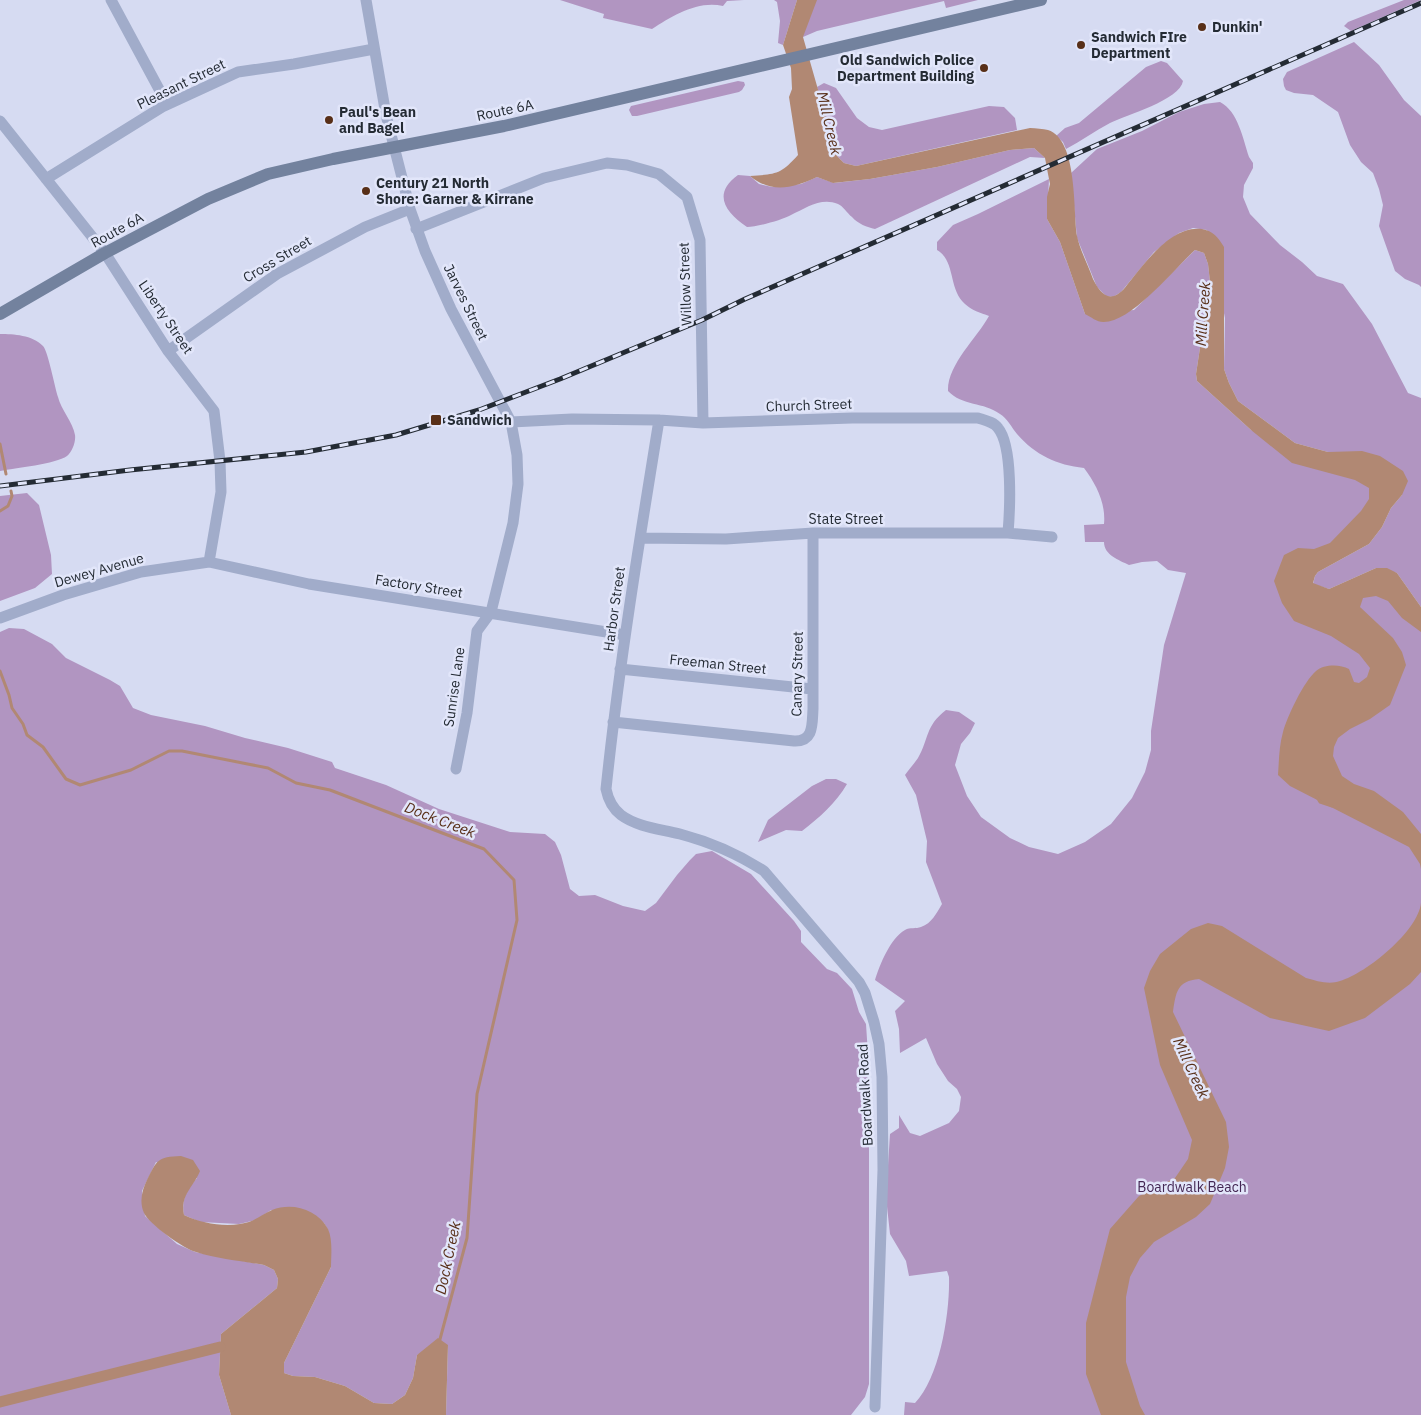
<svg xmlns="http://www.w3.org/2000/svg" width="1421" height="1415" viewBox="0 0 1421 1415" font-family="'IBM Plex Sans',sans-serif">
	<style>
		.green { fill: #b195c1 }
		.water { fill: #b18873 }
		.lines { fill: none; stroke-linecap: round; stroke-linejoin: round }
		.stream { stroke: #b18873; stroke-width: 3 }
		.canal { stroke: #b18873; stroke-width: 11 }
		.street { stroke: #a1acca; stroke-width: 11 }
		.secondary { stroke: #73829e; stroke-width: 12 }
		.rail-casing { stroke: #242b34; stroke-width: 5 }
		.rail { stroke: #e2e6fa; stroke-width: 3; stroke-dasharray: 9; stroke-linecap: butt }
		.poi-dot { fill: #582f18; stroke: #e2e6fa; stroke-width: 2 }
		.labels { text-anchor: middle; stroke-width: 5; stroke-linejoin: round; paint-order: stroke }
		.poi-label { font-size: 14px; font-weight: bold; fill: #242b34; stroke: #e2e6fa; text-anchor: start }
		.street-label { font-size: 14px; fill: #242b34; stroke: #e2e6fa }
		.park-label { font-size: 14px; fill: #442754; stroke: #e2e6fa }
		.water-label { font-size: 15px; font-style: italic; fill: #582f18; stroke: #e2e6fa }
	</style>
	<rect width="100%" height="100%" fill="#d6dbf2"/>
	<!-- green -->
	<path class="green" d="M560,0H744L727,1L723,6C698,0 672,16 652,29L603,18L604,14Z
		M774,0H797L783,45L778,43L780,21L777,2Z
		M805,0H978L946,8L944,1L817,31L803,37Z
		M1404,0H1421L1351,31L1344,26L1348,22Z
		M1354,42L1379,65L1404,100L1421,116V287L1419,285L1405,279L1395,271L1379,226L1383,205L1379,189L1373,173L1361,162L1350,145L1338,112L1313,95L1294,93L1286,90L1284,86L1283,79L1287,72Z
		M1161,61L1167,63L1183,81C1180,100 1126,115 1110,123C1095,131 1081,141 1066,149L1063,142L1056,136L1065,128L1079,123L1146,67Z
		M738,81L744,82L745,85L742,90L739,92L637,116H632L629,110L631,106Z
		M824,83L836,88L857,118L869,127L882,130L989,106L1004,107L1015,118L1017,130L856,166L844,163L837,156L817,87Z
		M1220,102C1238,111 1243,139 1249,157L1253,163V168L1244,185L1243,197L1250,214L1280,245L1302,262L1317,276L1343,284L1372,324L1408,393L1421,398V607L1397,573L1376,568L1329,589L1313,584L1315,576L1318,572L1369,544L1382,527L1391,508L1402,495L1328,452L1295,443L1238,401L1229,383L1224,369L1225,318L1207,230L1193,228L1179,233L1154,252L1121,292L1113,297L1106,296L1097,287L1077,238L1071,173L1097,149L1142,131L1179,112L1204,104Z
		M1034,148L1045,158L1030,157L875,229C867,227 858,224 852,217C847,213 843,206 838,204C821,197 806,208 791,215C782,220 757,227 747,227C725,212 712,194 738,175L750,176L759,184L772,187L801,184L817,177L834,183L870,179L937,167L1010,150Z
		M1049,179L1047,219L1060,242L1085,314L1134,310L1195,250L1204,253L1208,264L1210,282L1196,374L1197,381L1251,430L1392,481L1310,568L1306,600L1364,579L1421,617V1415H904L905,1402L915,1403C940,1377 950,1313 949,1277L947,1271L909,1276L906,1261L890,1234L886,1197L890,1134L899,1128V1115L910,1133L920,1136L949,1123L959,1111L961,1097L957,1089L948,1081L937,1064L926,1038L900,1053L899,1029L895,1011L905,1001L875,980C880,964 890,939 905,930C910,927 916,929 921,927C932,923 936,914 942,904L926,862L927,841L916,795L905,775C909,769 914,764 918,758C929,739 925,726 946,710L959,712L975,723L970,733L961,744L955,765L967,796L981,817L1010,838L1029,847L1058,854L1085,842L1111,824L1132,798L1145,772L1151,750V731L1164,645L1186,573L1168,570L1157,561L1142,562L1129,565C1119,560 1104,555 1104,542H1085L1084,525L1104,524C1106,503 1096,484 1084,468C1057,465 1035,455 1017,434C1012,428 1007,418 1000,414C984,402 962,406 948,391C947,365 977,338 989,316C981,313 971,310 965,304C948,289 956,261 937,250V242L953,225L978,214Z
		M0,334C14,334 32,335 43,346C48,351 55,388 58,397C61,410 73,422 75,435C76,442 72,452 67,456C56,464 15,468 0,471Z
		M27,493L39,505L51,555L52,574L35,588L0,601V496Z
		M9,628L24,629L52,644L66,658L110,680L120,686L133,708L151,715L205,726L245,738L288,748L332,762L335,768L386,785L439,809L510,832L545,834L555,842L561,855L570,889L579,896L595,895L623,906L645,911L656,903L677,875L690,860L696,854L712,851L751,874L794,921L801,931V942L827,969L837,973L852,989L859,1012L866,1024L871,1101L869,1146V1384L865,1397L851,1415H446L448,1345L417,1355L413,1378L405,1395L392,1404L374,1403L345,1386L315,1377L293,1376L284,1373V1363L331,1267L328,1230L324,1223L271,1210L256,1220L239,1224L200,1222L184,1215C181,1200 187,1189 197,1178L156,1162L142,1191L145,1216L177,1244L195,1252L264,1265L274,1270L278,1279L277,1288L221,1334L219,1375L231,1415H0V632Z
		M826,779H836L847,784C836,803 819,818 802,831L786,830L758,842L768,820L812,786Z"/>
	<!-- water -->
	<path class="water" d="M797,0H817L803,37L837,156L844,163L856,166L1030,128C1036,128 1043,129 1048,130C1078,140 1073,210 1077,236C1080,250 1088,265 1093,279C1097,287 1104,299 1114,296C1122,293 1126,286 1131,280C1147,260 1173,225 1202,229C1213,231 1218,237 1224,247V369L1229,383L1238,401L1295,443L1328,452L1362,451L1380,456L1403,471L1408,481L1402,495L1391,508L1382,527L1369,544L1318,572L1315,576L1313,583L1329,589L1376,568H1387L1397,573L1421,607V632L1402,618L1388,601L1376,596L1363,598L1360,607L1393,638L1402,652L1406,665L1390,705L1370,719L1350,729L1338,738L1334,747L1333,756L1342,776L1354,784L1374,791L1403,812L1421,834V869L1420,864L1409,847L1290,786L1278,775C1279,761 1279,746 1283,732C1287,717 1304,681 1316,671C1324,664 1340,664 1349,669L1354,682L1359,683L1367,677L1370,668L1359,654L1331,636L1294,621L1282,603L1274,581L1284,555L1298,548L1314,549L1330,543L1361,511L1369,499V488L1355,480L1292,463L1251,430L1197,381L1196,374L1210,282L1208,264L1204,253L1195,250C1174,269 1131,323 1103,322C1097,322 1091,317 1085,314L1060,242L1047,219V197L1050,184L1048,174L1045,158L1034,148L1010,150L937,167L870,179L833,183L817,177C793,188 772,194 750,176C776,174 780,175 798,155L789,97L792,89L791,68L783,45Z
		M1421,903V972L1410,984L1365,1018L1329,1031L1270,1018L1199,979C1177,981 1176,992 1173,1012L1226,1122L1229,1147L1225,1168L1210,1204L1196,1217L1154,1242L1140,1258L1130,1277L1126,1297V1362L1140,1406L1145,1415H1101L1086,1374V1323L1110,1229L1139,1196L1175,1178L1188,1159L1192,1140L1160,1065L1144,988L1150,971L1160,954L1191,929L1208,923L1222,926L1306,978C1317,981 1329,985 1340,981C1367,973 1418,931 1421,903Z
		M181,1156L193,1160L200,1171C193,1188 180,1195 184,1215C201,1223 222,1227 240,1224C255,1222 260,1215 272,1210C292,1202 317,1209 328,1229C333,1240 331,1256 331,1267L284,1363V1373L293,1376L315,1377L345,1386L374,1403L392,1404L405,1395L413,1378L417,1355L438,1338L448,1345L446,1415H231L219,1375L221,1334L277,1288L278,1279L274,1270L264,1265C242,1261 218,1259 196,1252C184,1249 149,1224 144,1213C139,1202 142,1190 147,1180C157,1160 157,1157 181,1156Z"/>
	<g class="lines">
		<!-- stream -->
		<path class="stream" d="M0,444L6,474
			M0,511L8,506L12,496L11,491
			M0,671L9,695L12,708L23,724L27,735L43,747L66,779L80,785L131,770L169,751H182L268,768L296,783L330,790L484,849L514,880L517,920L477,1094L467,1238L439,1343
			M1317,797L1320,802L1332,806"/>
		<!-- canal -->
		<path class="canal" d="M0,1402L220,1347"/>
		<!-- street -->
		<path class="street" d="M111,0L167,104
			M366,0L386,115L410,209L425,251L451,309L511,422L517,455L518,484L513,523L491,612L477,631L467,713L456,769
			M0,121L105,253L168,351L214,411L220,461L221,492L209,562
			M46,179L162,107L238,72L294,64L374,49
			M416,229L544,178L607,163L627,165L659,174L687,197L700,240L703,423
			M168,351L277,274L365,227L410,209
			M659,420C639,543 619,665 606,789C608,799 612,808 621,815C637,827 661,829 680,834C710,842 738,854 764,871L859,982L865,993L874,1022L879,1044L882,1077L883,1170L875,1407
			M511,422L572,419L659,420L703,423L852,418H978C984,420 994,422 998,428C1013,446 1010,509 1008,533
			M640,538L726,539L813,533H1008L1052,537
			M0,618L63,595L141,572L209,562L309,584L625,635
			M620,669L812,689
			M613,722L794,741C814,742 812,724 813,709V533"/>
		<!-- secondary -->
		<path class="secondary" d="M0,314L105,253L208,199L268,174L333,159L504,126L1041,0"/>
		<defs>
			<path id="rail" d="M0,486L130,470L306,452L396,435L479,410L560,379L702,320L745,299L1421,3"/>
		</defs>
		<!-- rail casing -->
		<use href="#rail" class="rail-casing"/>
		<!-- rail -->
		<use href="#rail" class="rail"/>
	</g>
	<!-- markers -->
	<g class="poi-dot">
		<circle cx="1202" cy="27" r="5"/>
		<circle cx="1081" cy="45" r="5"/>
		<circle cx="984" cy="68" r="5"/>
		<circle cx="329" cy="120" r="5"/>
		<circle cx="366" cy="191" r="5"/>
		<rect x="430" y="414" width="12" height="12" rx="2.5"/>
	</g>
	<g class="labels">
		<!-- poi labels -->
		<g class="poi-label">
			<text x="1212" y="32">Dunkin'</text>
			<text x="1091" y="42">Sandwich FIre<tspan x="1091" dy="16">Department</tspan></text>
			<text x="974" y="65" text-anchor="end">Old Sandwich Police<tspan x="974" dy="16">Department Building</tspan></text>
			<text x="339" y="117">Paul's Bean<tspan x="339" dy="16">and Bagel</tspan></text>
			<text x="376" y="188">Century 21 North<tspan x="376" dy="16">Shore: Garner &amp; Kirrane</tspan></text>
			<text x="447" y="425">Sandwich</text>
		</g>
		<!-- street labels -->
		<g class="street-label">
			<text transform="translate(181 84) rotate(-26)" y="5">Pleasant Street</text>
			<text transform="translate(505 110) rotate(-12)" y="5">Route 6A</text>
			<text transform="translate(117 230) rotate(-29)" y="5">Route 6A</text>
			<text transform="translate(277 259) rotate(-31)" y="5">Cross Street</text>
			<text transform="translate(685 284) rotate(-92)" y="5">Willow Street</text>
			<text transform="translate(466 302) rotate(64)" y="5">Jarves Street</text>
			<text transform="translate(166 317) rotate(56)" y="5">Liberty Street</text>
			<text transform="translate(809 405) rotate(-2)" y="5">Church Street</text>
			<text x="846" y="524">State Street</text>
			<text transform="translate(99 570) rotate(-16)" y="5">Dewey Avenue</text>
			<text transform="translate(419 586) rotate(9)" y="5">Factory Street</text>
			<text transform="translate(614 609) rotate(-82)" y="5">Harbor Street</text>
			<text transform="translate(718 664) rotate(6)" y="5">Freeman Street</text>
			<text transform="translate(797 674) rotate(-89)" y="5">Canary Street</text>
			<text transform="translate(454 687) rotate(-82)" y="5">Sunrise Lane</text>
			<text transform="translate(865 1095) rotate(-93)" y="5">Boardwalk Road</text>
		</g>
		<!-- park labels -->
		<g class="park-label">
			<text x="1192" y="1192">Boardwalk Beach</text>
		</g>
		<!-- water labels -->
		<g class="water-label">
			<text transform="translate(829 123) rotate(77)" y="5">Mill Creek</text>
			<text transform="translate(1203 314) rotate(-86)" y="5">Mill Creek</text>
			<text transform="translate(440 820) rotate(21)" y="5">Dock Creek</text>
			<text transform="translate(1191 1068) rotate(65)" y="5">Mill Creek</text>
			<text transform="translate(448 1258) rotate(-78)" y="5">Dock Creek</text>
		</g>
	</g>
</svg>
